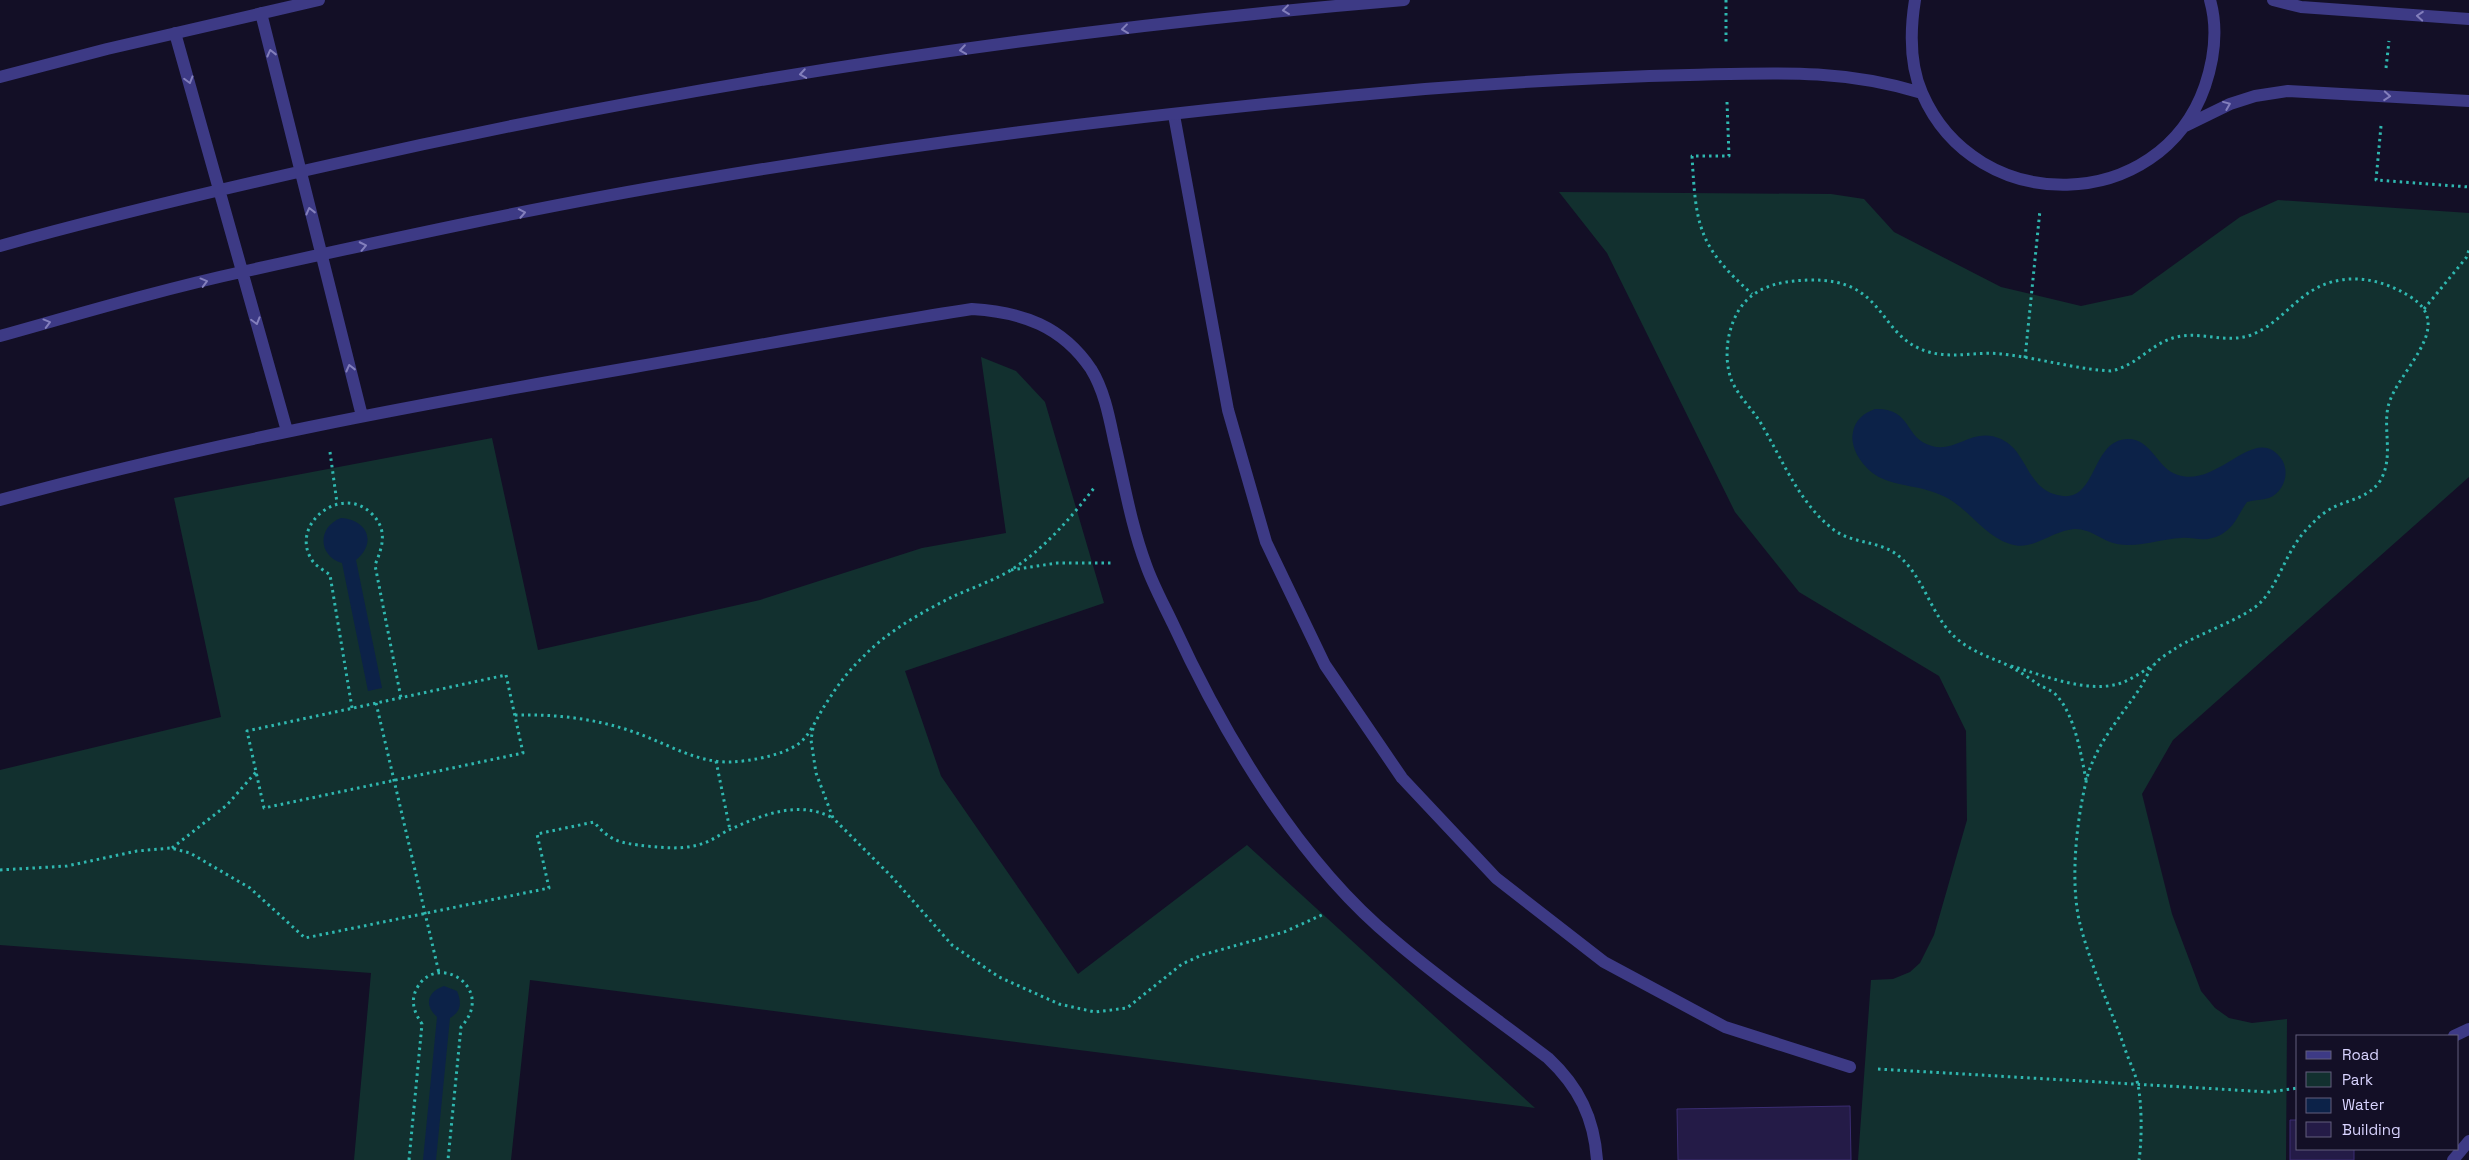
<svg xmlns="http://www.w3.org/2000/svg" width="2469" height="1160" viewBox="0 0 2469 1160" font-family="'Space Grotesk',sans-serif">
	<style>
		.green { fill: #12302f }
		.water { fill: #0c2248 }
		.building { fill: #241b47; stroke: #3b2d73 }
		.lines { fill: none; stroke-linecap: round; stroke-linejoin: round }
		.path { stroke: #2fb8b0; stroke-width: 3; stroke-dasharray: 2.5 4; stroke-linecap: butt }
		.lane { stroke: #3d3a85; stroke-width: 12 }
		.street { stroke: #3d3a85; stroke-width: 12 }
		.oneway { stroke: #837fbc }
	</style>
	<rect width="100%" height="100%" fill="#130f26"/>
	<!-- green -->
	<path class="green" d="M1559,192L1831,194L1864,199L1894,232L2001,287L2081,306L2132,295L2240,217L2278,200L2469,213V477L2173,740L2142,794L2172,914L2201,991L2215,1008L2229,1018L2252,1023L2287,1019L2286,1160H1858L1871,980L1893,979L1910,972L1920,963L1934,935L1967,820L1966,731L1939,676L1799,592L1735,512L1607,253Z
		M981,357L1016,371L1045,402L1104,603L905,671L941,776L1078,974L1247,845L1535,1108L530,980L511,1160H354L371,973L0,945V770L221,717L174,498L492,438L538,650L760,600L922,548L1006,533Z"/>
	<!-- water -->
	<path class="water" d="M1875,409C1913,408 1903,438 1932,446C1956,453 1973,426 2001,439C2027,451 2026,485 2054,494C2099,509 2088,440 2128,439C2152,439 2157,469 2178,475C2218,488 2254,424 2280,457C2291,470 2285,492 2269,498C2262,500 2254,500 2247,502C2239,513 2236,524 2225,532C2220,536 2213,538 2208,539C2198,540 2190,537 2181,538C2160,539 2139,548 2117,544C2102,541 2092,529 2075,529C2052,530 2033,552 2010,544C1985,536 1971,512 1949,499C1924,485 1903,488 1881,478C1865,471 1849,449 1853,432C1855,420 1864,413 1875,409Z
		M341,518C368,520 377,543 356,560L382,688L368,691L342,563C318,556 317,527 341,518Z
		M444,986L457,991C462,1003 461,1012 450,1018L436,1160H423L437,1017C424,1005 427,992 444,986Z"/>
	<!-- building -->
	<path class="building" d="M1850,1106L1851,1160H1678L1677,1109Z
		M2290,1120H2298V1149H2354V1160H2290Z"/>
	<g class="lines">
		<!-- path -->
		<path class="path" d="M1726,0V45
			M2386,68L2389,41
			M1727,102L1729,156H1692C1696,226 1698,246 1752,294
			M2381,126L2376,180L2469,187
			M2424,309L2466,258L2469,250
			M2025,358L2040,210
			M330,452L337,503
			M1011,570L1057,563H1114
			M2011,666C2043,675 2085,693 2118,684C2131,680 2142,672 2153,665
			M506,675L523,753L264,808L247,731Z
			M376,703L439,973
			M352,708L330,575C325,571 318,567 314,563C286,527 340,483 371,513C388,529 383,546 375,565L401,698
			M515,715C558,714 601,719 642,735C671,746 699,763 731,762C751,761 779,756 797,745C810,736 816,719 825,705C836,688 847,672 862,658C885,633 922,612 952,597C971,588 993,581 1011,570C1044,549 1070,519 1094,488
			M813,728L811,740L816,773L833,818L891,876L952,945L999,977L1059,1004L1095,1012L1127,1008L1182,964L1202,955L1284,932L1324,914
			M716,761L730,830
			M2086,780C2081,754 2075,716 2057,696C2053,691 2045,688 2039,685C2028,677 2016,669 2003,663C1989,657 1974,652 1961,642C1932,621 1927,582 1901,558C1882,540 1855,545 1834,530C1800,504 1784,463 1763,427C1754,410 1738,397 1731,379C1725,361 1726,340 1733,322C1746,288 1776,281 1809,280C1888,278 1876,337 1929,352C1953,359 1978,351 2002,354C2039,358 2074,369 2111,371C2137,366 2152,342 2177,337C2202,331 2226,344 2251,335C2289,320 2300,282 2350,279C2370,278 2392,285 2409,296C2459,326 2396,371 2388,407C2383,431 2394,458 2380,481C2368,498 2351,499 2334,507C2326,511 2318,517 2312,524C2286,547 2281,582 2260,603C2243,619 2198,634 2176,648C2169,653 2159,658 2154,665C2148,671 2145,681 2140,688C2120,718 2094,746 2086,782C2076,823 2070,884 2080,924C2090,964 2110,1007 2124,1046C2128,1059 2135,1072 2138,1085C2142,1106 2142,1139 2139,1160
			M172,848L227,805L256,772
			M0,870L67,866L137,851L171,848L190,853L250,888L305,938L549,888L537,834L594,822C611,842 620,843 647,846C666,848 685,850 704,843C713,840 722,833 731,829C764,814 799,800 833,818
			M1878,1069L2269,1092L2298,1088
			M409,1160L422,1024C414,1012 410,1001 417,988C437,951 497,988 461,1027L448,1160"/>
		<!-- lane -->
		<path class="lane" d="M1174,115L1228,410L1266,542L1325,665L1402,778L1496,878L1604,962L1725,1027L1850,1067
			M2454,1036L2469,1029"/>
		<!-- street -->
		<path class="street" d="M1915,0C1910,31 1909,63 1922,93C1976,218 2160,215 2205,86C2214,59 2218,28 2210,0
			M2273,0L2301,7L2469,19
			M261,13L362,416
			M175,33L287,431
			M0,77L107,49L319,0
			M2185,126L2230,104L2255,96L2288,91L2469,101
			M0,246C110,215 222,189 334,164C686,84 1045,30 1404,0
			M0,336C82,313 163,289 246,271C396,238 546,205 697,180C938,139 1182,110 1425,89C1513,82 1601,77 1689,75C1772,73 1841,68 1922,93
			M0,500C205,444 414,405 623,369C739,349 855,327 972,309C1022,312 1062,326 1091,369C1104,390 1109,416 1114,440C1124,482 1131,525 1146,565C1153,585 1164,605 1173,624C1224,735 1299,862 1394,940C1443,982 1497,1019 1548,1058C1579,1087 1594,1118 1597,1160
			M2453,1160L2469,1141"/>
	</g>
	<!-- one-way arrows -->
	<defs><path id="oneway-chevron" d="M-2-3.5L2.5 0L-2 3.5" fill="none" stroke-width="1.6" stroke-linecap="round" stroke-linejoin="round" transform="scale(1.25)"/></defs>
	<g class="oneway">
		<use href="#oneway-chevron" transform="translate(1286 10) rotate(173)"/>
		<use href="#oneway-chevron" transform="translate(2420 16) rotate(-176)"/>
		<use href="#oneway-chevron" transform="translate(1125 29) rotate(173)"/>
		<use href="#oneway-chevron" transform="translate(963 50) rotate(172)"/>
		<use href="#oneway-chevron" transform="translate(271 53) rotate(-104)"/>
		<use href="#oneway-chevron" transform="translate(803 74) rotate(171)"/>
		<use href="#oneway-chevron" transform="translate(189 80) rotate(74)"/>
		<use href="#oneway-chevron" transform="translate(2387 96) rotate(4)"/>
		<use href="#oneway-chevron" transform="translate(2227 105) rotate(-22)"/>
		<use href="#oneway-chevron" transform="translate(310 211) rotate(-104)"/>
		<use href="#oneway-chevron" transform="translate(522 213) rotate(-11)"/>
		<use href="#oneway-chevron" transform="translate(363 246) rotate(-12)"/>
		<use href="#oneway-chevron" transform="translate(204 282) rotate(-15)"/>
		<use href="#oneway-chevron" transform="translate(256 321) rotate(74)"/>
		<use href="#oneway-chevron" transform="translate(47 323) rotate(-15)"/>
		<use href="#oneway-chevron" transform="translate(350 368) rotate(-104)"/>
	</g>
	<!-- legend -->
	<rect x="2296" y="1035" width="162" height="115" fill="#130f26" stroke="#625e7d"/>
	<rect x="2306" y="1051" width="25" height="8" fill="#3d3a85" stroke="#625e7d"/>
	<text x="2342" y="1060" font-size="15" fill="#d9d4ff">Road</text>
	<rect x="2306" y="1072" width="25" height="15" fill="#12302f" stroke="#625e7d"/>
	<text x="2342" y="1085" font-size="15" fill="#d9d4ff">Park</text>
	<rect x="2306" y="1098" width="25" height="15" fill="#0c2248" stroke="#625e7d"/>
	<text x="2342" y="1110" font-size="15" fill="#d9d4ff">Water</text>
	<rect x="2306" y="1122" width="25" height="15" fill="#241b47" stroke="#625e7d"/>
	<text x="2342" y="1135" font-size="15" fill="#d9d4ff">Building</text>
</svg>
